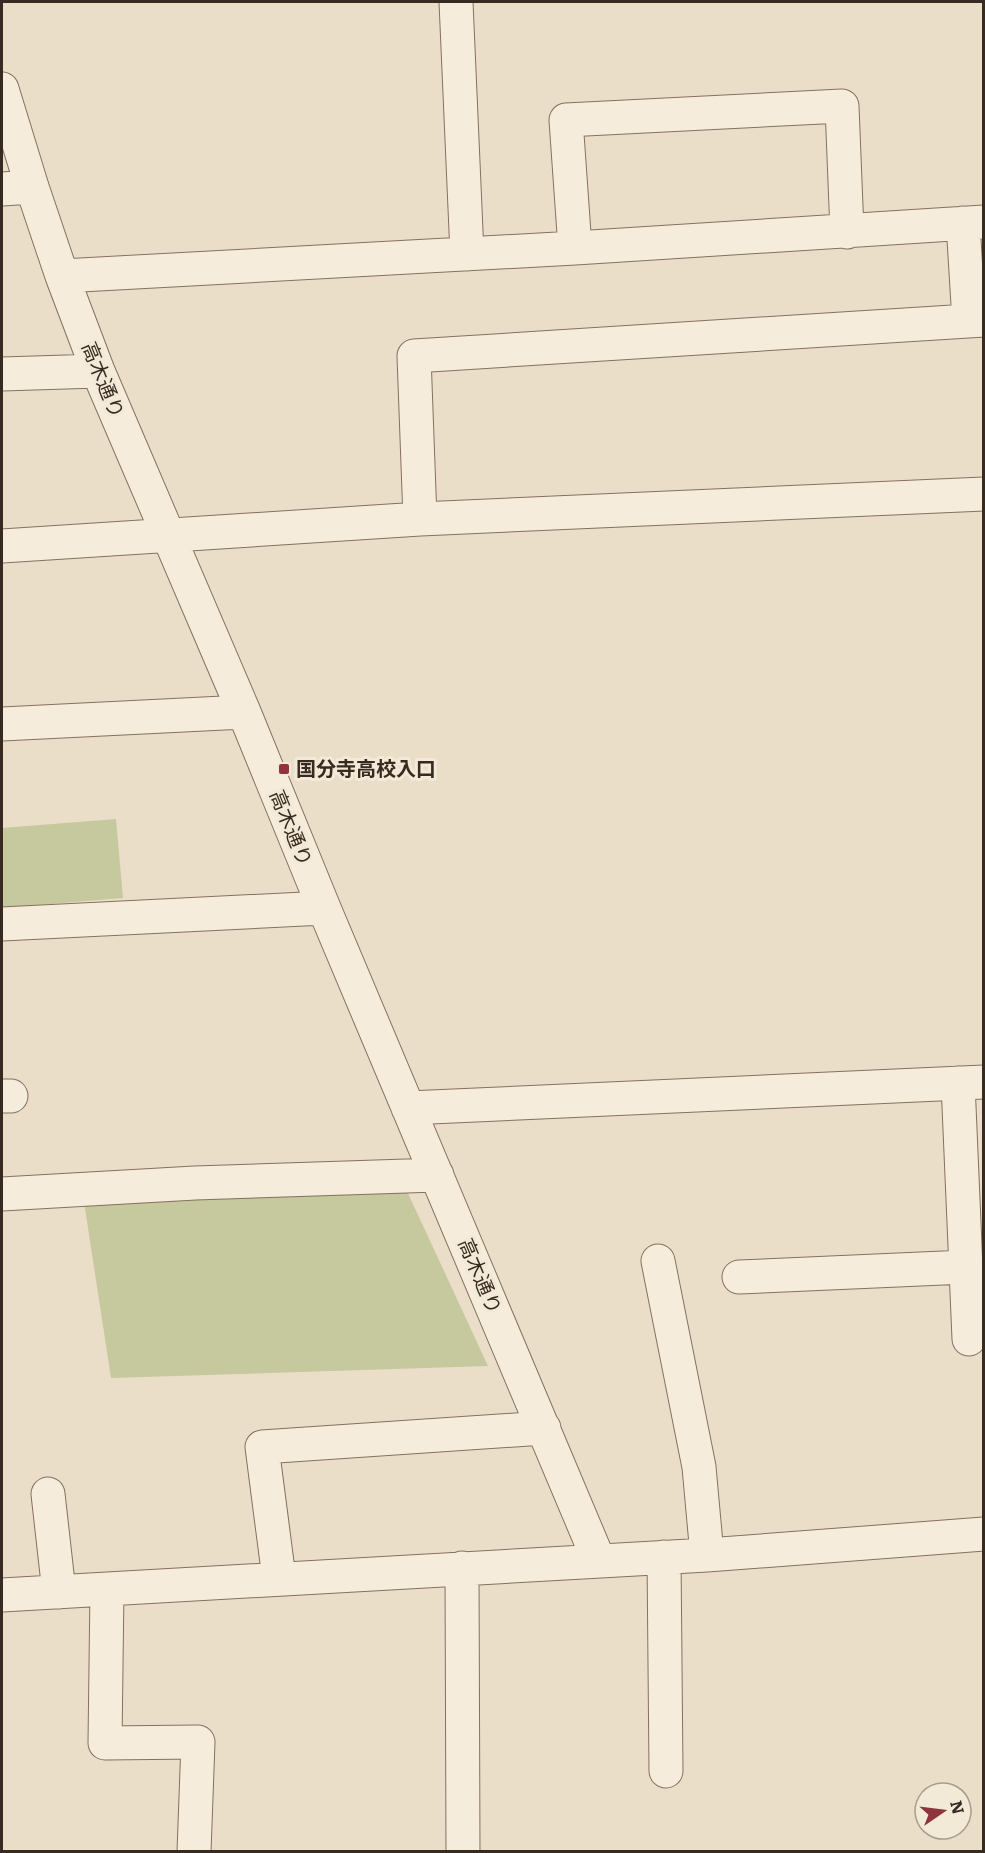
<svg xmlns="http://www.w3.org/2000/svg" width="985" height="1853" viewBox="0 0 985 1853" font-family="Literata,'Noto Sans JP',serif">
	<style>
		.green { fill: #c6c89d }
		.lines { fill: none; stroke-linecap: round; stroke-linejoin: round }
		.minor-casing { stroke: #85705f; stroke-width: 35 }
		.minor { stroke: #f6ecdb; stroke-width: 33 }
		.poi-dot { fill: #8e343c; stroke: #f3e9d7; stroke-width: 2 }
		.labels { text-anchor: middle; stroke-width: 6; stroke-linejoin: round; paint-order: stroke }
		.street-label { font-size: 20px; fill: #372a21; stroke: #f3e9d7 }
		.poi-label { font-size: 20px; font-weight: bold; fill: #372a21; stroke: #f3e9d7; text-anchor: start }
	</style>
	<rect width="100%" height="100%" fill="#ebdec8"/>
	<!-- green -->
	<path class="green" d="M116,819L123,898L2,908V828Z
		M400,1176L488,1366L111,1378L84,1202Z"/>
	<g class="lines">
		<defs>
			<path id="minor" d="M456,2L467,254
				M2,89L32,187L62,276L98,371L244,712L324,908L599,1561
				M2,189L32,187
				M963,223L969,321
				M575,248L566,120L842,106L847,232
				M62,276L575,248L984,222
				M2,374L98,371
				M420,519L414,356L984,320
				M2,546L420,519L984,494
				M2,724L244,712
				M2,924L324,908
				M958,1083L969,1339
				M2,1096H11
				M408,1108L984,1082
				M2,1194L195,1183L437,1175
				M658,1261L699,1467L707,1555
				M739,1277L966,1267
				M48,1494L59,1592
				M664,1557L666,1771
				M462,1568L463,1852
				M279,1578L262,1447L544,1428
				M107,1589L105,1743L198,1742L194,1852
				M2,1595L707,1555L984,1534"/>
		</defs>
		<!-- minor casing -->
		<use href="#minor" class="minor-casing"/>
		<!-- minor -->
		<use href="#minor" class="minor"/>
	</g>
	<!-- markers -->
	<rect class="poi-dot" x="278" y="763" width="12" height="12" rx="3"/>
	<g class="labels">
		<!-- street labels -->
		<g class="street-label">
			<text transform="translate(103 380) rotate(68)" y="7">高木通り</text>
			<text transform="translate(291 828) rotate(68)" y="7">高木通り</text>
			<text transform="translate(480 1276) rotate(67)" y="7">高木通り</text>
		</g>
		<!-- poi labels -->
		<g class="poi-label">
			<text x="296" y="776">国分寺高校入口</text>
		</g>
	</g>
	<!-- border -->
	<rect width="985" height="1853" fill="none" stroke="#372a21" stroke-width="6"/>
	<!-- north arrow -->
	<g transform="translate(943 1811) rotate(76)"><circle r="28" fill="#f3e9d7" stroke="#a89d8e" stroke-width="1.5"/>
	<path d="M0-4.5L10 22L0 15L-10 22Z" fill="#8e343c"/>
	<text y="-9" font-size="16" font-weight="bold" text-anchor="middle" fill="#372a21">N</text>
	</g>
</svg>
